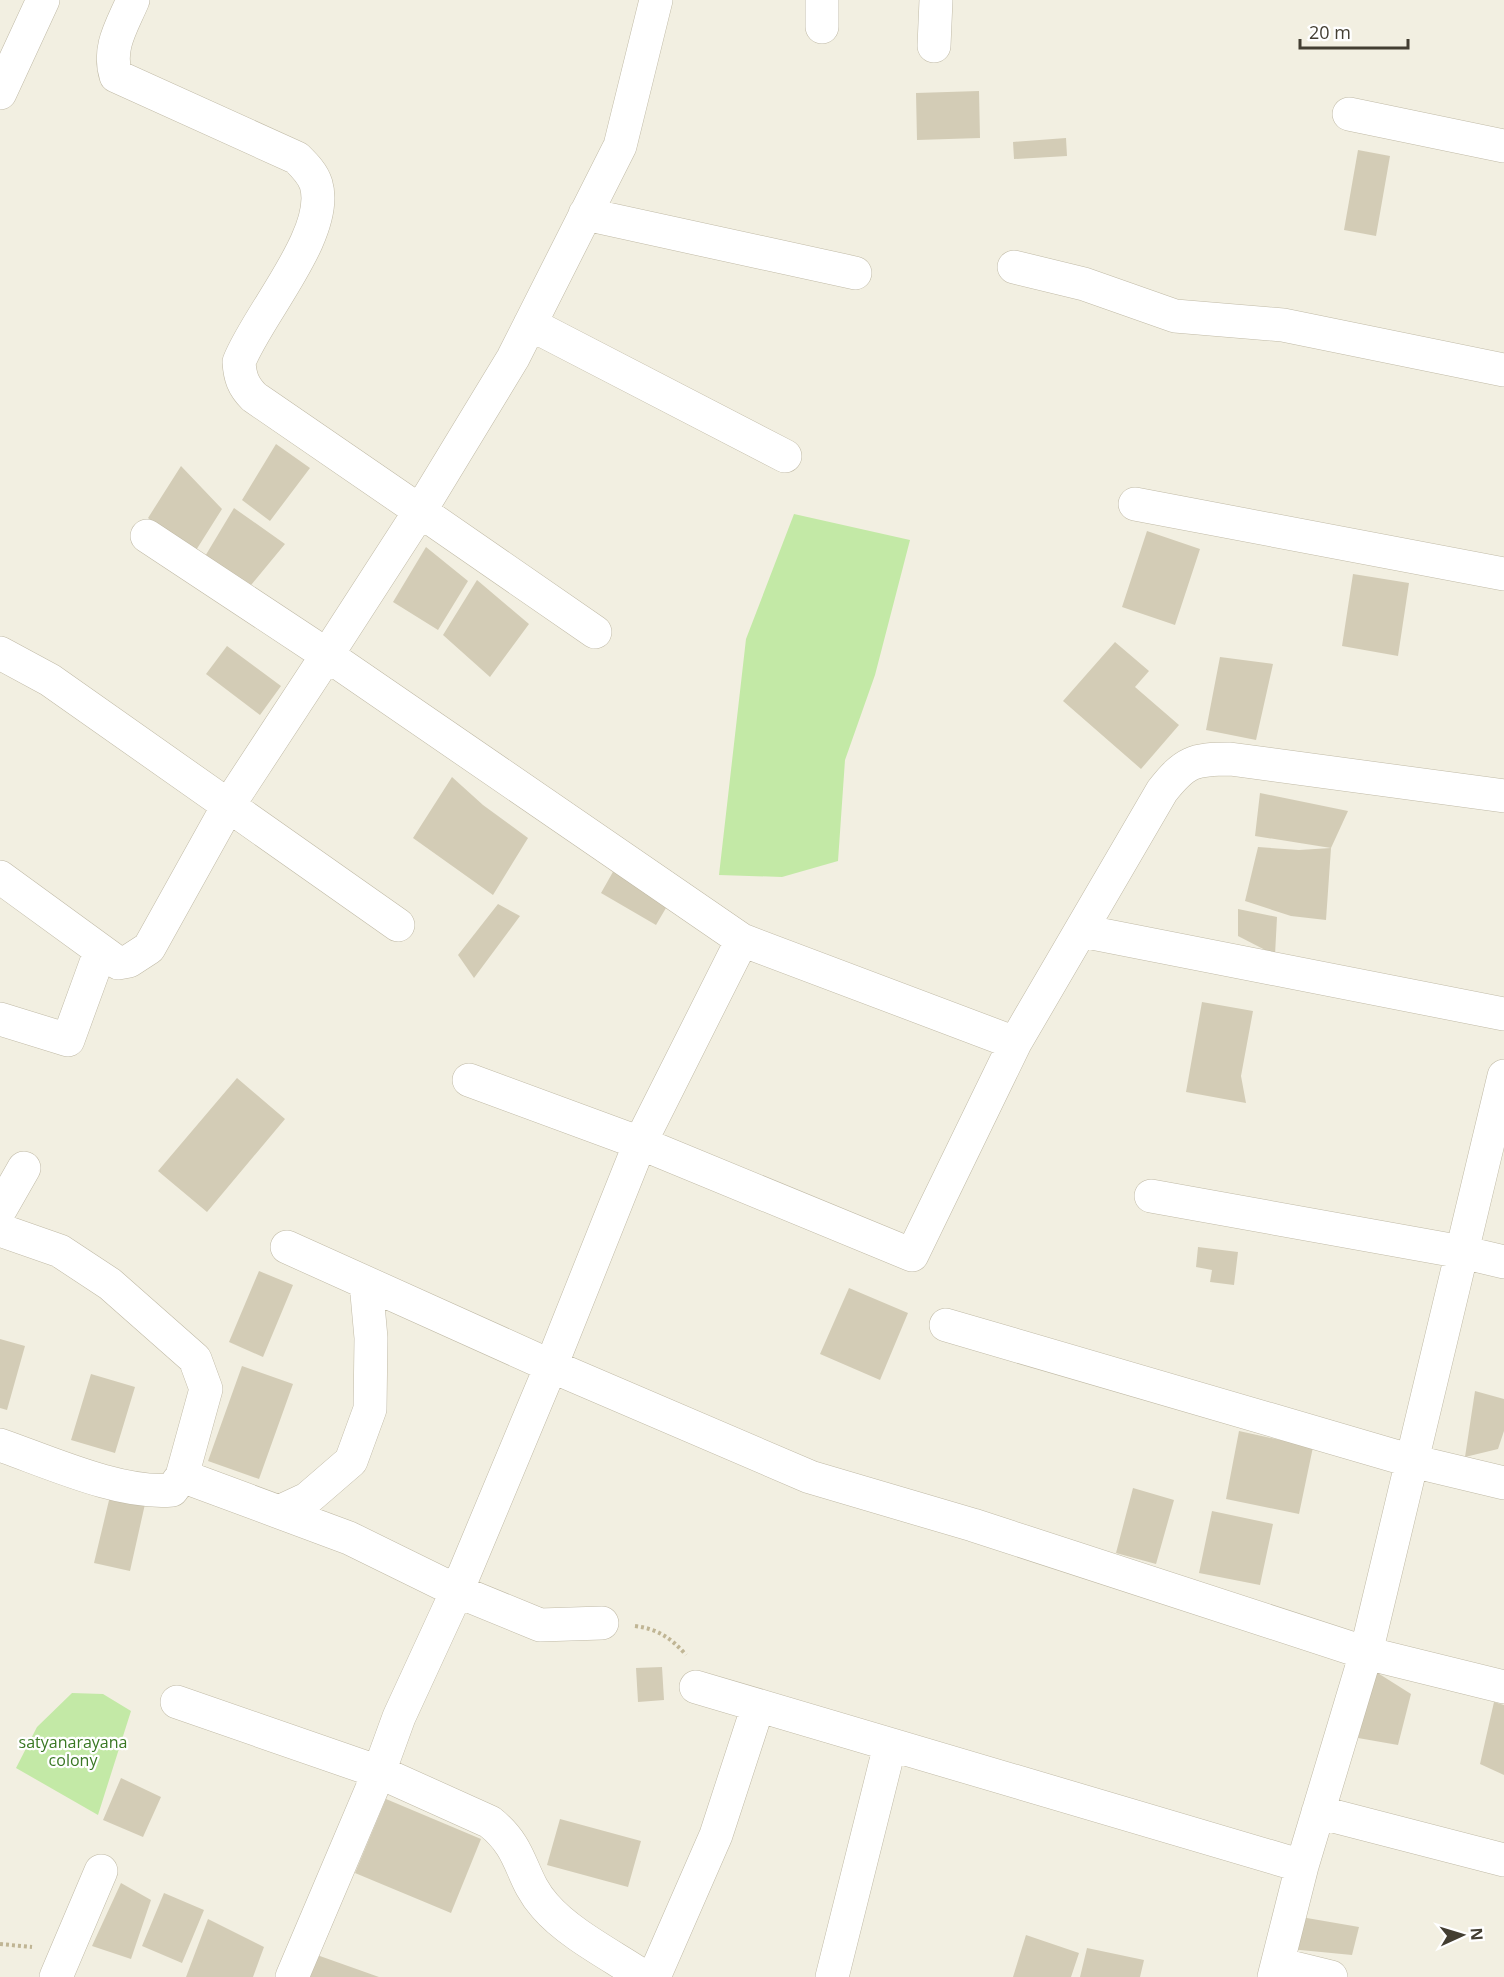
<svg xmlns="http://www.w3.org/2000/svg" width="1504" height="1977" viewBox="0 0 1504 1977" font-family="'Open Sans',sans-serif">
	<style>
		.green { fill: #c3e9a6 }
		.building { fill: #d3ccb6 }
		.lines { fill: none; stroke-linecap: round; stroke-linejoin: round }
		.street-casing { stroke: #c0baa6; stroke-width: 34 }
		.path { stroke: #c0b594; stroke-width: 4; stroke-dasharray: 3 3; stroke-linecap: butt }
		.street { stroke: #fff; stroke-width: 33 }
		.labels { text-anchor: middle; stroke-width: 4.5; stroke-linejoin: round; paint-order: stroke }
		.park-label { font-size: 16px; fill: #397723; stroke: #fff }
	</style>
	<rect width="100%" height="100%" fill="#f2efe1"/>
	<!-- green -->
	<path class="green" d="M794,514L910,540L875,675L845,760L838,861L782,877L719,875L746,639Z
		M72,1693L103,1694L131,1711L98,1815L16,1768L37,1727Z"/>
	<!-- building -->
	<path class="building" d="M979,91L980,138L917,140L916,93Z
		M1066,138L1067,156L1014,159L1013,142Z
		M1358,150L1390,156L1376,236L1344,230Z
		M276,444L310,468L270,521L242,500Z
		M181,466L222,509L193,555L148,518Z
		M234,508L285,544L247,590L201,563Z
		M1147,531L1200,549L1175,625L1122,607Z
		M426,547L468,581L438,630L393,602Z
		M1353,574L1409,583L1398,656L1342,646Z
		M477,580L529,624L490,677L443,635Z
		M1115,642L1149,671L1135,687L1179,725L1141,769L1063,701Z
		M227,646L281,686L260,715L206,674Z
		M1220,657L1273,664L1256,740L1206,730Z
		M452,777L483,805L528,838L493,895L413,838Z
		M1260,793L1348,811L1331,848L1326,920L1291,916L1245,901L1258,847L1299,850L1331,848L1255,836Z
		M618,863L673,896L656,925L601,893Z
		M498,904L520,916L474,978L458,955Z
		M1238,909L1277,917L1275,955L1238,936Z
		M1202,1002L1253,1011L1241,1076L1246,1103L1186,1092Z
		M237,1078L285,1119L207,1212L158,1171Z
		M1198,1247L1238,1252L1234,1285L1210,1282L1212,1270L1196,1267Z
		M259,1271L293,1285L263,1357L229,1342Z
		M849,1288L908,1313L880,1380L820,1354Z
		M0,1339L25,1346L7,1410L0,1408Z
		M242,1366L293,1384L259,1479L208,1461Z
		M91,1374L135,1387L115,1453L71,1440Z
		M1475,1391L1504,1399V1431L1498,1449L1465,1457Z
		M1239,1431L1313,1447L1299,1514L1226,1499Z
		M1133,1488L1174,1500L1156,1564L1116,1553Z
		M110,1496L145,1504L130,1571L94,1563Z
		M1212,1511L1273,1524L1260,1585L1199,1573Z
		M662,1667L664,1700L638,1702L636,1668Z
		M1373,1670L1411,1694L1398,1745L1358,1738Z
		M1494,1702L1504,1705V1775L1480,1764Z
		M121,1778L161,1797L143,1837L103,1820Z
		M386,1799L481,1839L451,1913L355,1873Z
		M560,1819L641,1841L628,1887L547,1865Z
		M121,1883L151,1900L131,1959L92,1946Z
		M164,1893L204,1910L182,1963L142,1946Z
		M1301,1917L1359,1927L1352,1955L1290,1949Z
		M208,1919L264,1947L253,1977H186Z
		M1026,1935L1079,1953L1071,1977H1013Z
		M1087,1948L1144,1960L1140,1977H1080Z
		M317,1955L379,1977H310Z"/>
	<g class="lines">
		<defs>
			<path id="street" d="M133,0C122,26 107,48 116,76L297,158C305,166 313,174 316,184C331,233 257,315 239,362C240,377 243,386 254,397L420,511L327,655L742,940L1015,1043
				M822,27V0
				M934,46L936,0
				M0,93L43,0
				M1349,114L1504,146
				M585,214L855,273
				M1014,267L1084,284L1175,316L1283,325L1504,370
				M530,324L785,456
				M1135,504L1504,574
				M595,632L420,511L513,358L620,146L656,0
				M0,653L50,680L398,925
				M0,877L118,963L129,961L149,948L228,806L327,655L147,536
				M1082,931L1504,1014
				M0,1019L68,1040L100,952
				M469,1080L640,1143L912,1255L1015,1043L1162,791C1185,762 1193,759 1230,759L1504,796
				M1151,1196L1462,1252L1504,1262
				M0,1210L24,1168
				M0,1230L60,1251L110,1284L195,1359L206,1389L182,1476L172,1490C121,1495 49,1462 0,1445
				M287,1247L551,1366L810,1477L973,1525L1366,1653L1504,1687
				M946,1325L1412,1461L1504,1483
				M182,1476L349,1538L457,1591L540,1625L602,1623
				M279,1512L307,1499L351,1461L370,1409L371,1338L366,1283
				M696,1687L1302,1866
				M177,1702L379,1772L490,1822C525,1850 519,1877 545,1906C569,1934 613,1956 644,1977
				M1318,1812L1504,1860
				M1278,1964L1331,1977
				M56,1977L101,1871
				M292,1977L379,1772L399,1717L457,1591L551,1366L640,1143L742,940
				M654,1977L716,1835L758,1706
				M832,1977L890,1745
				M1274,1977L1302,1866L1366,1653L1504,1076"/>
		</defs>
		<!-- street casing -->
		<use href="#street" class="street-casing"/>
		<!-- path -->
		<path class="path" d="M635,1626C658,1629 671,1638 686,1655
			M0,1944L32,1947"/>
		<!-- street -->
		<use href="#street" class="street"/>
	</g>
	<g class="labels">
		<!-- park labels -->
		<g class="park-label">
			<text x="73" y="1748">satyanarayana<tspan x="73" dy="18">colony</tspan></text>
		</g>
	</g>
	<!-- north arrow -->
	<g transform="translate(1462 1935) rotate(86)" stroke="#ffffff" stroke-width="4.5" paint-order="stroke">
	<path d="M0-4.5L10 22L0 15L-10 22Z" fill="#433e32"/>
	<text y="-9" font-size="16" font-weight="bold" text-anchor="middle" fill="#433e32">N</text>
	</g>
	<!-- scale -->
	<path d="M1300 39v9h108v-9" fill="none" stroke="#433e32" stroke-width="3"/>
	<text x="1309" y="39" font-size="18" fill="#433e32" stroke="#ffffff" stroke-width="4.5" paint-order="stroke">20 m</text>
</svg>
